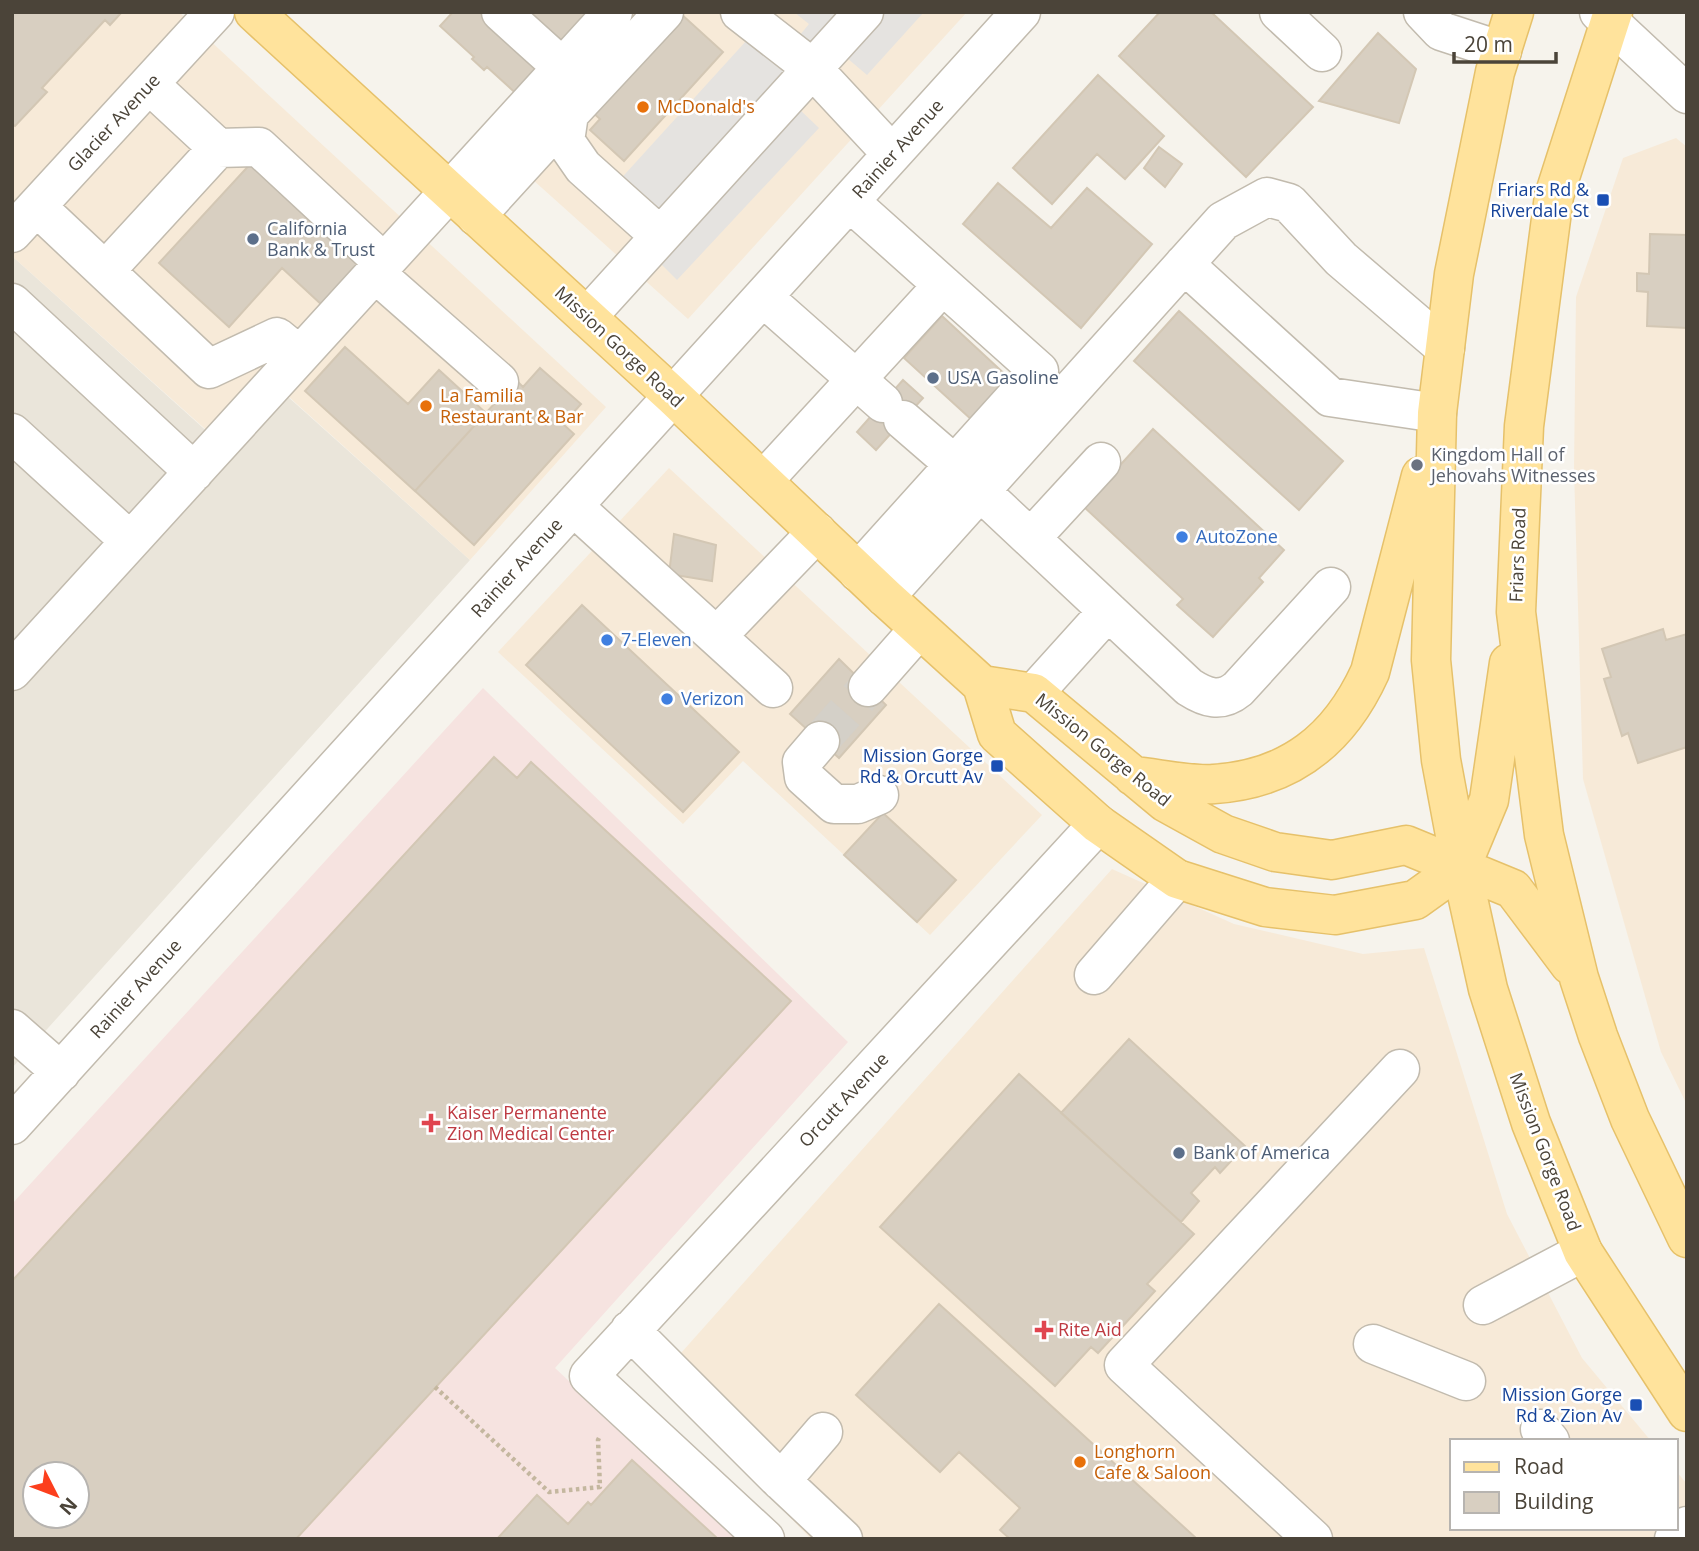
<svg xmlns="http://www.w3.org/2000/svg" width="1699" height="1551" viewBox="0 0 1699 1551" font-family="'Open Sans',sans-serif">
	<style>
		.residential { fill: #eae5da }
		.commercial { fill: #f7ead8 }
		.medical { fill: #f6e3e0; fill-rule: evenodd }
		.parking { fill: #e5e3e0 }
		.building { fill: #d8cfc1; stroke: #d3c7b4; stroke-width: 2; fill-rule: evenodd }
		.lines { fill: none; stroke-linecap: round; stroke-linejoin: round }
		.minor-tunnel { stroke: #d4d0c8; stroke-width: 38; stroke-dasharray: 38 19; stroke-linecap: butt }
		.minor-casing { stroke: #c2bbae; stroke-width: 41 }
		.major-casing { stroke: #e6c16a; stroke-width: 41 }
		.path { stroke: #c4b79f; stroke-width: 4.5; stroke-dasharray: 3.5 3.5; stroke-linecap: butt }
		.minor { stroke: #fff; stroke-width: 38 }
		.major { stroke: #ffe39c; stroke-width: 38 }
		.food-dot { fill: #e8710a; stroke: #fff; stroke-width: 2.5 }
		.transit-dot { fill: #1a4fb4; stroke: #fff; stroke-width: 2.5 }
		.service-dot { fill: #5c6f8a; stroke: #fff; stroke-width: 2.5 }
		.worship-dot { fill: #6b7280; stroke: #fff; stroke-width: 2.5 }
		.shop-dot { fill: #3f7fe0; stroke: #fff; stroke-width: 2.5 }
		.health-dot { fill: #e0444e; stroke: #fff; stroke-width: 2.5 }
		.labels { text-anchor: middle; stroke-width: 5; stroke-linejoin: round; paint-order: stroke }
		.food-label { font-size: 18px; fill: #c56008; stroke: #fff; text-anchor: start }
		.street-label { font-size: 18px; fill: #4b4439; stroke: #fff }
		.transit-label { font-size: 18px; fill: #164399; stroke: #fff; text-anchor: end }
		.service-label { font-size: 18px; fill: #4e5e75; stroke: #fff; text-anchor: start }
		.worship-label { font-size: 18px; fill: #5b616d; stroke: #fff; text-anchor: start }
		.shop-label { font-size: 18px; fill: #366cbe; stroke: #fff; text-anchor: start }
		.health-label { font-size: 18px; fill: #be3a42; stroke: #fff; text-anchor: start }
	</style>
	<rect width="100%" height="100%" fill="#f6f3ec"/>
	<!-- residential -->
	<path class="residential" d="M12,256L212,436L267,378L470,560L12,1068Z"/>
	<!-- commercial -->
	<path class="commercial" d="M12,12H179L606,407L470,560L268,378L213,436L12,256Z
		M625,12H967L688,319L504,154Z
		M1676,138L1687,147V1105L1661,1052L1583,779L1574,470L1576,297L1623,158Z
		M669,468L1042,815L930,935L743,761L683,824L498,652Z
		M1112,869L1234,924L1363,954L1424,948L1507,1214L1582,1358L1651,1441H1452V1528H1676V1471L1687,1484V1539H811L657,1380Z"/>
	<!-- medical -->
	<path class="medical" d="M483,688L848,1042L555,1368L738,1539H12V1204ZM35,1474H77V1516H35Z"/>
	<!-- parking -->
	<path class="parking" d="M794,12H924L867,75L847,58L798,108L819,128L677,280L654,257L616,184L747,40L777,63L809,24Z"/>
	<!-- building -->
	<path class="building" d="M12,12H122L110,25L105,20L42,88L47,92L15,126L12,124Z
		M453,12H488L548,66L520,97L487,67L484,70L472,59L474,57L440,26Z
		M507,12H589L552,53Z
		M1160,12H1211L1313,107L1246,177L1119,56Z
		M680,13L723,52L624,161L590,130L600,119L591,111Z
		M1378,33L1416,69L1399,123L1319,101Z
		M1098,75L1164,136L1125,179L1097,154L1052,204L1013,168Z
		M1159,147L1182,164L1165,187L1144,168Z
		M254,160L363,261L322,305L282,268L229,327L159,263Z
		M998,183L1051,228L1087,188L1152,244L1081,328L963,224Z
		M1650,234L1687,235V328L1647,326L1648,292L1637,291V273L1649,274Z
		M1179,311L1343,461L1299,510L1134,361Z
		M942,316L1022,390L984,431L904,358Z
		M345,347L408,404L439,370L486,413L415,491L305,391Z
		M540,368L581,404L563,424L574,434L474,545L415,491L516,380L523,387Z
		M903,380L923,398L876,450L857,432Z
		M1153,429L1284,550L1259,578L1263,582L1213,637L1177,605L1183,599L1083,506Z
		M674,534L716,545L712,581L669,574Z
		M582,605L739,752L683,812L526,665Z
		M1663,629L1666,640L1687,634V747L1638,763L1628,733L1622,736L1604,679L1611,677L1602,649Z
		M839,659L886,705L839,758L790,714Z
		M494,757L517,778L531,762L791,1001L296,1539H12V1281ZM35,1474H77V1516H35Z
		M883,813L956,880L917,922L844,855Z
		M1129,1039L1245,1146L1220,1173L1215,1167L1191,1193L1199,1201L1181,1222L1061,1113Z
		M1019,1074L1194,1234L1147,1284L1155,1291L1098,1353L1091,1347L1055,1386L880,1227Z
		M939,1304L1024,1381L1197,1539H1010L1000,1530L1020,1508L959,1452L940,1472L856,1395Z
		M632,1460L718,1539H497L537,1495L568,1524L588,1502L591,1505Z"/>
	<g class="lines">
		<!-- minor-tunnel -->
		<path class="minor-tunnel" d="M820,741L868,687"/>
		<defs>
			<path id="minor" d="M501,12L563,68
				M740,12L812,68L892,154
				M1279,12L1322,52
				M1423,12L1441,31L1502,51
				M1599,12L1687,94
				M149,84L218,148L259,147L384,263
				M850,202L1039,371L858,572
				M37,207L209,369L277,337L299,355
				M476,216L569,114
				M12,233L215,12
				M660,236L583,167L565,141L569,114L664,12
				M1184,264L1330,397L1437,413
				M105,271L218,148
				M375,273L499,382
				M763,297L883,403
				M12,303L194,472
				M587,317L864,12
				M903,420L955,465
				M12,433L130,541
				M763,481L943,285
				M980,491L1189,687C1206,698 1221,703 1238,689L1331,587
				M573,506L773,688
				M1031,538L1101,462
				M885,597L1223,221L1267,197L1289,203L1341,259L1445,348
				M717,636L817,532
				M12,671L613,12
				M868,687L919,629
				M1034,693L1108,611
				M820,741L802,762L804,777L834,804H858L879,795
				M1094,975L1177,879
				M12,1029L61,1072
				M12,1125L1021,12
				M1483,1305L1583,1252
				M630,1330L777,1477L843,1539
				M1373,1344L1466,1381
				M1540,1429L1550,1441
				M781,1481L823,1432
				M765,1539L589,1376L1098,824
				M1313,1539L1124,1365L1400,1069
				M1674,1539L1687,1526"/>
			<path id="major" d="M254,12L673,396L885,597L982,685L997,734L1098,824L1177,879L1265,907L1335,915L1415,900L1461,867
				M1514,12L1495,72L1454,274L1437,413L1431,660L1441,760L1461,867L1488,989L1531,1123L1583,1252L1687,1412
				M1613,12L1554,196L1524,426L1516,612L1544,835L1579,978L1598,1036L1630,1119L1687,1238
				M982,685L1034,693L1165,802L1223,834L1275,852L1332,860L1406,845L1513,889L1570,965
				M1133,776C1156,778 1192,786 1214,784C1290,779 1339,740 1370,672L1421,476
				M1461,867L1489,800L1509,663"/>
		</defs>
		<!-- minor casing -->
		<use href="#minor" class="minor-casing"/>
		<!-- major casing -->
		<use href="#major" class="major-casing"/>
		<!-- path -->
		<path class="path" d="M435,1387L549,1492L600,1487L598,1440L600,1436"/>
		<!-- minor -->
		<use href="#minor" class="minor"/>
		<!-- major -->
		<use href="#major" class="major"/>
	</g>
	<!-- markers -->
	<g class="food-dot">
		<circle cx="643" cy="107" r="7"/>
		<circle cx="426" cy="406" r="7"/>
		<circle cx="1080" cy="1462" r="7"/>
	</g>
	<g class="transit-dot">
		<rect x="1596" y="193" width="14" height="14" rx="3.5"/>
		<rect x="990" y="759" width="14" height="14" rx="3.5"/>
		<rect x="1629" y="1398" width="14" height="14" rx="3.5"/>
	</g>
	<g class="service-dot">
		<circle cx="253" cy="239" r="7"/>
		<circle cx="933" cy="378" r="7"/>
		<circle cx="1179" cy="1153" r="7"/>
	</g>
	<circle class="worship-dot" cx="1417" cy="465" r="7"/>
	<g class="shop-dot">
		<circle cx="1182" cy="537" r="7"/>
		<circle cx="607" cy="640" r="7"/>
		<circle cx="667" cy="699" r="7"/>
	</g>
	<g class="health-dot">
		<path d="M427.5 1112.5h7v7h7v7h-7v7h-7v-7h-7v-7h7z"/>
		<path d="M1040.5 1319.5h7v7h7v7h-7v7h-7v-7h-7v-7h7z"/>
	</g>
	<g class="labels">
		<!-- food labels -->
		<g class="food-label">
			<text x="657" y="113">McDonald's</text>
			<text x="440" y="402">La Familia<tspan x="440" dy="21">Restaurant &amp; Bar</tspan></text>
			<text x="1094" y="1458">Longhorn<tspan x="1094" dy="21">Cafe &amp; Saloon</tspan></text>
		</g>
		<!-- street labels -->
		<g class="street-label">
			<text transform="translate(114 123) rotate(-47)" y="6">Glacier Avenue</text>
			<text transform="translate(898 149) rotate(-48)" y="6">Rainier Avenue</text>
			<text transform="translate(619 347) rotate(43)" y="6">Mission Gorge Road</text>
			<text transform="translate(1518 555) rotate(-88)" y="6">Friars Road</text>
			<text transform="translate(517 568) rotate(-48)" y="6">Rainier Avenue</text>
			<text transform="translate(1103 750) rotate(39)" y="6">Mission Gorge Road</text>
			<text transform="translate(136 989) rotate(-48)" y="6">Rainier Avenue</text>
			<text transform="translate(844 1100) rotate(-47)" y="6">Orcutt Avenue</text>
			<text transform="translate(1545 1152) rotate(69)" y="6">Mission Gorge Road</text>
		</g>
		<!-- transit labels -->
		<g class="transit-label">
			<text x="1589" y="196">Friars Rd &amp;<tspan x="1589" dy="21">Riverdale St</tspan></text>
			<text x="983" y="762">Mission Gorge<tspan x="983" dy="21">Rd &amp; Orcutt Av</tspan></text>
			<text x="1622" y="1401">Mission Gorge<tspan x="1622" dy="21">Rd &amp; Zion Av</tspan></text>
		</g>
		<!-- service labels -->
		<g class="service-label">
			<text x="267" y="235">California<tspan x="267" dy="21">Bank &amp; Trust</tspan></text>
			<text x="947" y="384">USA Gasoline</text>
			<text x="1193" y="1159">Bank of America</text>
		</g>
		<!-- worship labels -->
		<g class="worship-label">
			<text x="1431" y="461">Kingdom Hall of<tspan x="1431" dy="21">Jehovahs Witnesses</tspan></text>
		</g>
		<!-- shop labels -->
		<g class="shop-label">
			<text x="1196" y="543">AutoZone</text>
			<text x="621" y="646">7-Eleven</text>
			<text x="681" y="705">Verizon</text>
		</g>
		<!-- health labels -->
		<g class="health-label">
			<text x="447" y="1119">Kaiser Permanente<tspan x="447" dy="21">Zion Medical Center</tspan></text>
			<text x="1058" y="1336">Rite Aid</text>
		</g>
	</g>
	<!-- border -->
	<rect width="1699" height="1551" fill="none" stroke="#4b4439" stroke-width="28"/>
	<!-- legend -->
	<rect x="1450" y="1439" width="228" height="91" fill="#ffffff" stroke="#b7b4b0" stroke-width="2"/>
	<rect x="1464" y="1462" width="35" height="10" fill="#ffe39c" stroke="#b7b4b0" stroke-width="2"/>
	<text x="1514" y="1474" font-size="21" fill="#4b4439">Road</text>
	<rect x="1464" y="1492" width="35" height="21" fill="#d8cfc1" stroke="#b7b4b0" stroke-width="2"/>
	<text x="1514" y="1509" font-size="21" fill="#4b4439">Building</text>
	<!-- north arrow -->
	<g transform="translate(56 1495) rotate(132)"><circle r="33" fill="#ffffff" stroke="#b7b4b0" stroke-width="2"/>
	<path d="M0-5L12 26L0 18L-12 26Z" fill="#fc3f1d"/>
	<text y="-10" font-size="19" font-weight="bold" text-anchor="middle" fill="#4b4439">N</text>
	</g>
	<!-- scale -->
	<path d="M1454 52v10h102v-10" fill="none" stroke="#4b4439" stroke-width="3.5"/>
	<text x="1464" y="52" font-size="21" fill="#4b4439" stroke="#ffffff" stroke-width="5" paint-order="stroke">20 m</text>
</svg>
